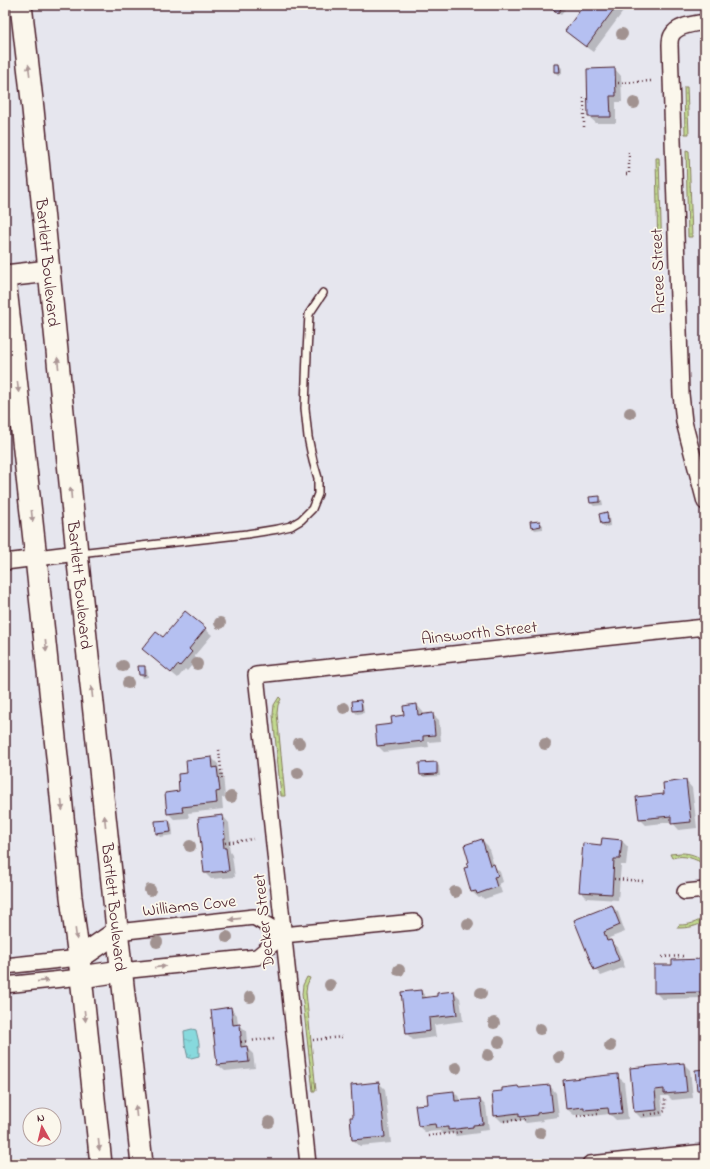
<svg xmlns="http://www.w3.org/2000/svg" width="710" height="1169" viewBox="0 0 710 1169" font-family="'Indie Flower',sans-serif">
	<style>
		.grass { fill: url(#grass-dots); stroke: #867c5d }
		.water { fill: url(#water-ripples); stroke: #6f8f96 }
		.shadow { fill: #0003 }
		.building { fill: #b5c0f1; stroke: #4a1f2b }
		.lines { fill: none; stroke-linecap: round; stroke-linejoin: round }
		.service-casing { stroke: #4a1f2b; stroke-width: 10 }
		.minor-casing { stroke: #4a1f2b; stroke-width: 18 }
		.secondary-casing { stroke: #4a1f2b; stroke-width: 24 }
		.path { stroke: #4a1f2b; stroke-width: 2.5; stroke-dasharray: 1 3; stroke-linecap: butt }
		.service { stroke: #fbf7ec; stroke-width: 7 }
		.minor { stroke: #fbf7ec; stroke-width: 15 }
		.secondary { stroke: #fbf7ec; stroke-width: 21 }
		.tree { fill: #a19290 }
		.oneway { fill: #ab9695 }
		.labels { text-anchor: middle; stroke-width: 3.5; stroke-linejoin: round; paint-order: stroke }
		.street-label { font-size: 17px; fill: #4a1f2b; stroke: #fbf7ec }
	</style>
	<defs>
		<pattern id="grass-dots" width="8" height="8" patternUnits="userSpaceOnUse"><rect width="8" height="8" fill="#c1d98f"/><path d="M2 2h.1M6 6h.1" fill="none" stroke="#a7ba7c" stroke-width="1.8" stroke-linecap="round"/></pattern>
		<pattern id="water-ripples" width="26" height="14" patternUnits="userSpaceOnUse"><rect width="26" height="14" fill="#87d9dd"/><path d="M2 4q2-2 4 0t4 0M15 11q2-2 4 0t4 0" fill="none" stroke="#76babe"/></pattern>
	</defs>
	<rect width="100%" height="100%" fill="#e6e6ee"/>
	<filter id="ink" filterUnits="userSpaceOnUse"><feTurbulence type="fractalNoise" baseFrequency=".025" numOctaves="2"/><feDisplacementMap in="SourceGraphic" scale="8" xChannelSelector="R" yChannelSelector="G"/><feConvolveMatrix kernelMatrix="1 2 1 2 8 2 1 2 1" color-interpolation-filters="sRGB"/></filter>
	<g filter="url(#ink)">
		<!-- grass -->
		<path class="grass" d="M684,87H687L689,134H685Z
			M686,150L689,151L692,237H688Z
			M656,158H659L662,256L658,257Z
			M279,697L281,699L278,705L277,713L285,796H281L273,715L274,705Z
			M681,853C691,853 697,856 705,861V864C694,859 685,854 672,858L670,854Z
			M705,916V921C696,927 688,928 677,928L679,925C689,925 697,923 705,916Z
			M307,977L310,978L307,985L306,992L316,1091H313L302,994L303,985Z"/>
		<!-- water -->
		<path class="water" d="M192,1029L196,1030L199,1043V1056L191,1058H188L185,1045L184,1031Z"/>
		<!-- shadow -->
		<path class="shadow" d="M548,5H559L565,10L561,15L551,8Z
			M585,5H628L593,52L572,37L566,31Z
			M559,65L562,68V74L558,75L555,72Z
			M615,69L621,76L622,102H616V123H596L589,117Z
			M599,497L602,500L603,505L594,506L591,503Z
			M606,514L609,516L610,526L604,527L602,524Z
			M540,522L543,525V529L535,530L532,527Z
			M185,612L212,635L194,656L197,659L187,671L185,669L178,678L150,655Z
			M144,667L147,670L148,677L143,678L140,675Z
			M360,701L363,704L364,713L357,714L354,711Z
			M417,705L423,712L424,715L432,714L439,720L441,741L428,742L429,747L384,752L378,746L393,725L405,716Z
			M212,758L218,764L219,770L223,774L225,797L222,798L223,809L188,813L189,818L174,819L168,813L181,792L189,774Z
			M436,763L439,766L440,776L424,777L421,774Z
			M686,781L692,788L697,828L679,830L672,822L646,825L640,819L637,798L665,795Z
			M223,816L229,823L231,844H229L230,852L232,855L235,877L211,879L205,873L199,819Z
			M169,821L172,824L173,835L160,837L157,834Z
			M482,840L488,846L494,866L500,872L503,882L499,884L502,893L484,899L482,897L479,898L472,892L469,868Z
			M622,841L628,847L626,865H621L618,900L587,898L580,891L602,846Z
			M611,906L618,912L625,932L609,938L610,941L617,947L625,967L601,976L595,969L576,920Z
			M705,961V998L662,999L655,992L673,966Z
			M421,991L427,998L454,992L460,998L463,1021L434,1025L436,1037L413,1040L407,1034Z
			M231,1008L237,1015L238,1025H240L246,1031L247,1042H245L246,1047L253,1054L255,1068L225,1071L218,1065L213,1010Z
			M684,1064L690,1070L693,1098L672,1100L668,1096H661L663,1116L641,1118L635,1112L631,1069Z
			M705,1070V1096L698,1090L696,1071Z
			M617,1076L624,1082L628,1119L616,1120L610,1114L591,1116L589,1114L574,1115L567,1109Z
			M379,1083L385,1089L391,1143L360,1146L353,1140Z
			M550,1086L556,1093L559,1117L542,1119L543,1121L526,1123L523,1120L502,1122L495,1115L518,1087L520,1089Z
			M454,1092L460,1098L461,1102L480,1100L486,1106L489,1130L479,1131V1133L456,1136L453,1133L443,1134L440,1131L425,1132L418,1126L429,1105Z"/>
		<!-- building -->
		<path class="building" d="M547,5H561L563,6L558,13Z
			M584,5H617L586,47L565,31Z
			M554,64H559L560,72H554Z
			M615,68L616,96H610L611,117H588L587,69Z
			M600,496V502L590,503L589,497Z
			M607,512L608,523L601,524L599,514Z
			M540,521L541,526L531,528L530,522Z
			M185,611L206,628L189,649L192,652L180,666L178,664L171,673L142,649L156,632L163,637Z
			M138,666H145V675H139Z
			M361,700L362,710L353,711L352,701Z
			M417,704L418,715L433,713L435,735L423,736V741L377,746L375,726L392,724L391,717L404,715L403,706Z
			M212,757L213,768L217,767L220,791L216,792L217,803L182,807L183,812L167,814L165,793L179,791L178,774L187,773L186,760Z
			M437,762V774L420,775L419,763Z
			M686,780L691,822L671,824V816L639,819L636,797L664,794L663,783Z
			M223,815L225,838H223L224,848H226L229,871L204,873L198,818Z
			M169,820L171,832L156,834L155,821Z
			M602,838L622,840L620,859H614L612,894L579,892L583,843L601,845Z
			M482,839L490,865L494,864L498,876L494,877L497,887L477,894L476,891L471,892L464,868L468,867L466,863L469,862L464,845Z
			M612,905L620,925L604,932L607,941L611,940L619,960L594,970L574,920Z
			M705,959V992L654,993V965H672V960Z
			M421,990L422,998L437,996V993L454,991L457,1015L429,1018L430,1031L406,1034L401,992Z
			M231,1007L233,1025L240,1024L241,1036H240L241,1047L247,1046L249,1062L217,1065L211,1010Z
			M684,1063L687,1092L664,1094V1089L655,1090L657,1110L634,1112L630,1068Z
			M705,1069V1090H697L695,1070Z
			M618,1074L622,1113L609,1114L608,1108L584,1110V1107L566,1109L563,1080Z
			M379,1082L385,1137L352,1140L350,1117H353L351,1085Z
			M550,1085L553,1111L537,1113V1115L519,1117V1113L494,1116L492,1092L502,1091V1088L518,1086L519,1088Z
			M454,1091L455,1101L480,1099L483,1124L473,1125V1127L448,1130V1127L436,1128L435,1124L418,1126L415,1105L428,1104L427,1094Z"/>
		<g class="lines">
			<defs>
				<path id="service" d="M79,553L247,534L278,529L291,526L301,520L312,509L318,494V478L313,461L308,437L305,408L307,353L309,314L323,293"/>
				<path id="minor" d="M705,22C695,24 677,25 672,35C670,38 670,42 670,45L681,394L684,422L705,502
					M5,562L77,553
					M685,892L705,890
					M117,932L254,917L283,935
					M5,966L79,958
					M121,971L257,957L283,935L414,922
					M5,985L81,977
					M308,1164L256,675L705,627
					M590,1164L705,1152"/>
				<g id="secondary">
					<path id="s1" d="M21,5L33,109L77,553L142,1164"/>
					<path d="M5,276L49,271"/>
					<path d="M5,279L36,558L58,766L71,897L79,958L101,1164"/>
					<path d="M79,958L117,932"/>
					<path d="M81,977L121,971"/>
				</g>
			</defs>
			<!-- service casing -->
			<use href="#service" class="service-casing"/>
			<!-- minor casing -->
			<use href="#minor" class="minor-casing"/>
			<!-- secondary casing -->
			<use href="#secondary" class="secondary-casing"/>
			<!-- path -->
			<path class="path" d="M618,83L651,81
				M584,98V129
				M626,174H629V152
				M5,484H6
				M219,750L222,779H220
				M225,843L253,839
				M614,879L643,881
				M662,957L683,956
				M313,1040L342,1037
				M241,1042L274,1038
				M644,1115L659,1113L665,1111V1097
				M577,1116L598,1114V1110
				M504,1121L528,1119
				M428,1136L460,1132V1130"/>
			<!-- service -->
			<use href="#service" class="service"/>
			<!-- minor -->
			<use href="#minor" class="minor"/>
			<!-- secondary -->
			<use href="#secondary" class="secondary"/>
		</g>
		<!-- trees -->
		<g class="tree">
			<circle cx="622" cy="34" r="6"/>
			<circle cx="634" cy="103" r="6"/>
			<circle cx="630" cy="413" r="6"/>
			<circle cx="220" cy="623" r="6"/>
			<circle cx="197" cy="664" r="6"/>
			<circle cx="123" cy="666" r="6"/>
			<circle cx="128" cy="683" r="6"/>
			<circle cx="344" cy="708" r="6"/>
			<circle cx="299" cy="743" r="6"/>
			<circle cx="545" cy="744" r="6"/>
			<circle cx="298" cy="773" r="6"/>
			<circle cx="231" cy="797" r="6"/>
			<circle cx="190" cy="846" r="6"/>
			<circle cx="150" cy="890" r="6"/>
			<circle cx="455" cy="892" r="6"/>
			<circle cx="468" cy="924" r="6"/>
			<circle cx="227" cy="937" r="6"/>
			<circle cx="157" cy="942" r="6"/>
			<circle cx="399" cy="970" r="6"/>
			<circle cx="330" cy="985" r="6"/>
			<circle cx="481" cy="993" r="6"/>
			<circle cx="250" cy="997" r="6"/>
			<circle cx="494" cy="1023" r="6"/>
			<circle cx="540" cy="1029" r="6"/>
			<circle cx="499" cy="1042" r="6"/>
			<circle cx="610" cy="1046" r="6"/>
			<circle cx="488" cy="1055" r="6"/>
			<circle cx="559" cy="1057" r="6"/>
			<circle cx="456" cy="1068" r="6"/>
			<circle cx="269" cy="1122" r="6"/>
			<circle cx="540" cy="1133" r="6"/>
		</g>
		<!-- one-way arrows -->
		<defs><path id="oneway-solid" d="M-6-.8H1V-3.2L6.5 0L1 3.2V.8H-6Z"/></defs>
		<g class="oneway">
			<use href="#oneway-solid" transform="translate(29 70) rotate(-97)"/>
			<use href="#oneway-solid" transform="translate(58 363) rotate(-96)"/>
			<use href="#oneway-solid" transform="translate(18 387) rotate(84)"/>
			<use href="#oneway-solid" transform="translate(71 493) rotate(-95)"/>
			<use href="#oneway-solid" transform="translate(32 516) rotate(84)"/>
			<use href="#oneway-solid" transform="translate(46 646) rotate(84)"/>
			<use href="#oneway-solid" transform="translate(92 692) rotate(-96)"/>
			<use href="#oneway-solid" transform="translate(62 805) rotate(85)"/>
			<use href="#oneway-solid" transform="translate(105 821) rotate(-96)"/>
			<use href="#oneway-solid" transform="translate(235 919) rotate(174)"/>
			<use href="#oneway-solid" transform="translate(76 934) rotate(83)"/>
			<use href="#oneway-solid" transform="translate(160 967) rotate(-6)"/>
			<use href="#oneway-solid" transform="translate(43 981) rotate(-6)"/>
			<use href="#oneway-solid" transform="translate(85 1016) rotate(84)"/>
			<use href="#oneway-solid" transform="translate(136 1111) rotate(-96)"/>
			<use href="#oneway-solid" transform="translate(99 1145) rotate(84)"/>
		</g>
	</g>
	<g class="labels">
		<!-- street labels -->
		<g class="street-label">
			<text dy="6" stroke="none"><textPath href="#s1" startOffset="259">Bartlett Boulevard</textPath></text>
			<text transform="translate(657 271) rotate(-92)" y="6">Acree Street</text>
			<text dy="6" stroke="none"><textPath href="#s1" startOffset="583">Bartlett Boulevard</textPath></text>
			<text transform="translate(479 632) rotate(-6)" y="6">Ainsworth Street</text>
			<text transform="translate(189 905) rotate(-6)" y="6">Williams Cove</text>
			<text dy="6" stroke="none"><textPath href="#s1" startOffset="907">Bartlett Boulevard</textPath></text>
			<text transform="translate(263 921) rotate(-96)" y="6">Decker Street</text>
		</g>
	</g>
	<!-- margin -->
	<rect width="710" height="1169" fill="none" stroke="#fbf7ec" stroke-width="20"/>
	<rect x="10" y="10" width="690" height="1149" fill="none" stroke="#4a1f2b" stroke-width="1.5" filter="url(#ink)"/>
	<!-- north arrow -->
	<g transform="translate(42 1127) rotate(352)"><circle r="19" fill="#fbf7ec" stroke="#b4a19f"/>
	<path d="M0-3L7 15L0 10L-7 15Z" fill="#d1495b"/>
	<text y="-6" font-size="11" font-weight="bold" text-anchor="middle" fill="#4a1f2b">N</text>
	</g>
</svg>
